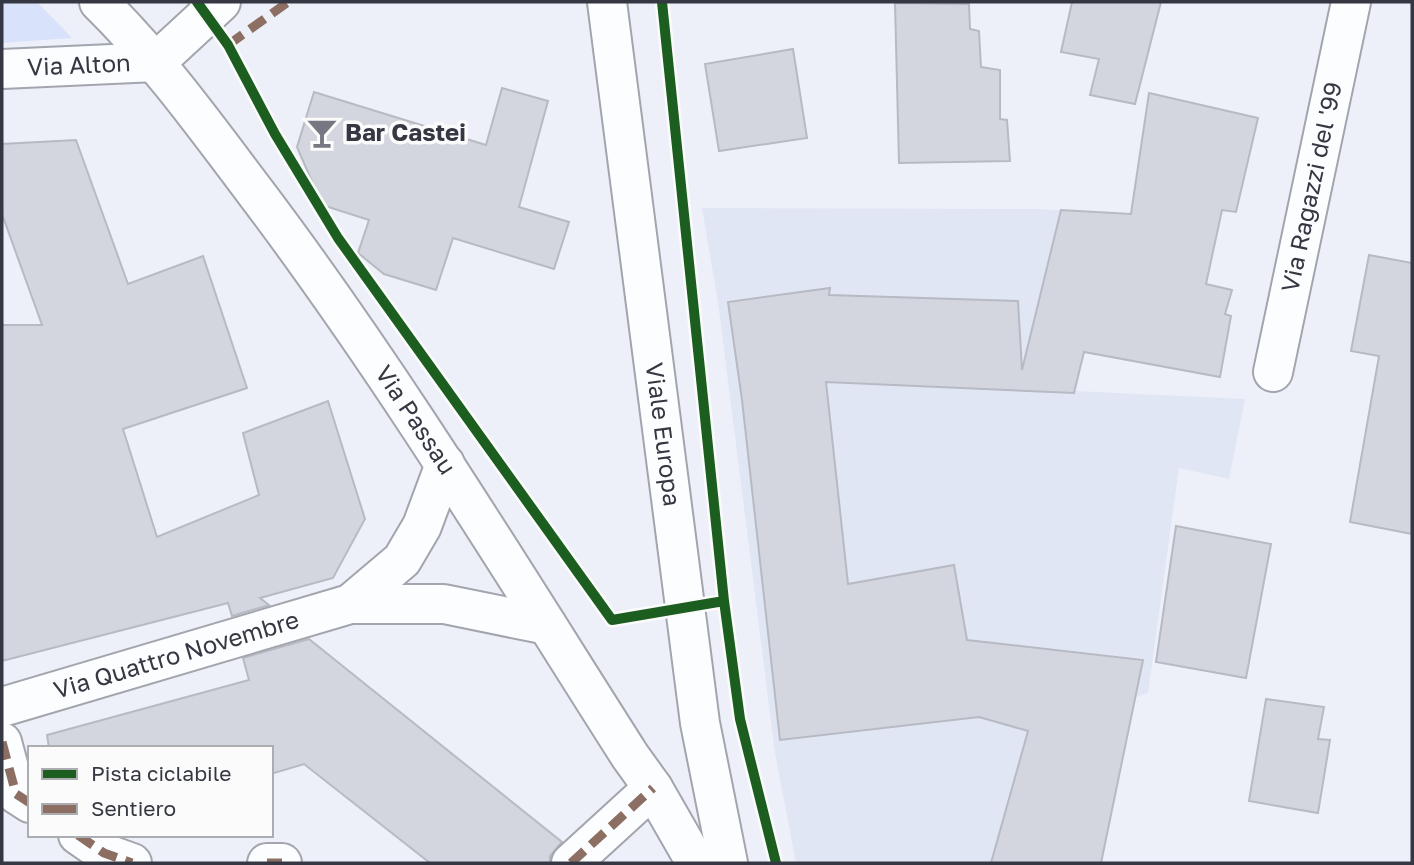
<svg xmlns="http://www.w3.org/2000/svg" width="1414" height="865" viewBox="0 0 1414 865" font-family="'Golos Text',sans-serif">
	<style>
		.built { fill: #e1e6f5 }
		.green { fill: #d8e2fb }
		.building { fill: #d3d6de; stroke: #b7bac2; stroke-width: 2 }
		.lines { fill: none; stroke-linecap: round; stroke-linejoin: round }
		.street-casing { stroke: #a2a5ad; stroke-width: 42 }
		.secondary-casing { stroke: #a2a5ad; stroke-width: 42 }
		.street { stroke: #fcfdfe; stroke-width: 38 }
		.secondary { stroke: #fcfdfe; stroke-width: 38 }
		.quiet { stroke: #8d6e63; stroke-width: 9; stroke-dasharray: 18 9; stroke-linecap: butt }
		.cycleway-casing { stroke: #fbfbfb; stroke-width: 15 }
		.cycleway { stroke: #1b5e20; stroke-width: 10 }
		.labels { text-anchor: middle; stroke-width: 7; stroke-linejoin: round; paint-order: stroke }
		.street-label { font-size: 24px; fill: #353842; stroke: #fbfbfb }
		.poi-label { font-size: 24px; font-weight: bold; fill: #353842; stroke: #fbfbfb; text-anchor: start }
	</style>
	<rect width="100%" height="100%" fill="#edf0f8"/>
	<!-- built -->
	<path class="built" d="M702,208L1037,209L1110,213L1100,248L1092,319L1075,391L1245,399L1229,479L1179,468L1148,693L1136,697L1102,863H796L775,753L718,302Z"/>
	<!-- green -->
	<path class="green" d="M2,2H37L72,38L2,43Z"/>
	<!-- building -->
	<path class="building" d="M1072,2H1161L1135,104L1090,95L1099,59L1061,52Z
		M895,3L969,4L970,29L979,31L981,67L1000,70V119L1007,120L1010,161L899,163Z
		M793,49L807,138L719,151L705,64Z
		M502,88L548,101L519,207L569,222L554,269L453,238L436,290L384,274L358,253L369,220L322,205L297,147L314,92L486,145Z
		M1149,93L1258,118L1236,212L1222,210L1206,284L1232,290L1225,314L1231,316L1220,377L1084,352L1074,393L826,382L848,584L954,565L967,640L1143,660L1101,863H991L1028,731L979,717L780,740L742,400L728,302L830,288L829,295L1018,301L1022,370L1061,210L1131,214Z
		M76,140L128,284L203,256L247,388L123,429L157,537L259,495L243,433L328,401L365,519L333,578L260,598L269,605L232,616L228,603L2,661V325H42L2,214V144Z
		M1369,255L1412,263V534L1350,522L1379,356L1351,351Z
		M1176,526L1271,544L1246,678L1156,662Z
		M309,639L562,842L550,856V863H430L304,764L271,774V748H49L47,735L249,680L243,658Z
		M1266,699L1324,707L1318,739L1330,740L1318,813L1249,801Z"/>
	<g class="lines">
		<defs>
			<g id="street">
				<path id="s1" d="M2,69L156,62L221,2"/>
				<path id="s2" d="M1273,372L1351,2"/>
				<path d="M350,604L402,560L422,526L445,464"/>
				<path id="s3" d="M2,707L350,604H444L547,625"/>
				<path d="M2,742L16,794L30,803"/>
				<path d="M78,835L104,853L132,863"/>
				<path d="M267,863H282"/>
				<path d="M571,863L653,788"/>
			</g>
			<g id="secondary">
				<path id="s4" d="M99,2C158,60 206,127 256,193C392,373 509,566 630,756L653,788L696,863"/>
				<path id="s5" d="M607,2L700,723L728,863"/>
			</g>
		</defs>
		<!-- street casing -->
		<use href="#street" class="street-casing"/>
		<!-- secondary casing -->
		<use href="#secondary" class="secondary-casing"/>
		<!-- street -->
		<use href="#street" class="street"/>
		<!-- secondary -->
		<use href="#secondary" class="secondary"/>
		<!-- quiet -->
		<path class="quiet" d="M228,45L288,2
			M2,742L16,794L30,803
			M78,835L104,853L132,863
			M267,863H282
			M571,863L653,788"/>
		<defs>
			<path id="cycleway" d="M197,2L228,45L275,134L338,238L612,620L724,601
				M662,2L724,601L740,719L776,863"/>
		</defs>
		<!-- cycleway casing -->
		<use href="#cycleway" class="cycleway-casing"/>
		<!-- cycleway -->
		<use href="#cycleway" class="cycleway"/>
	</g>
	<!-- icons -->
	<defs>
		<symbol id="bar-bare" viewBox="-9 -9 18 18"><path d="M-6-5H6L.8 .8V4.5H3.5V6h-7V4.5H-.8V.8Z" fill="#757882" stroke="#fbfbfb" stroke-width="2.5" paint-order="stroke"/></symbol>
	</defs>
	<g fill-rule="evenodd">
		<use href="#bar-bare" x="300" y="111" width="44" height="44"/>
	</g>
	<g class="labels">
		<!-- street labels -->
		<g class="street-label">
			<text dy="8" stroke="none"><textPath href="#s1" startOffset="77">Via Alton</textPath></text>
			<text dy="8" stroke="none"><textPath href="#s2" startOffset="189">Via Ragazzi del '99</textPath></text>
			<text dy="8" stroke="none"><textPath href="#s4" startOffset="525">Via Passau</textPath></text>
			<text dy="8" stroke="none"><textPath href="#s5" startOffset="436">Viale Europa</textPath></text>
			<text dy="8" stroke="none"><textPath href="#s3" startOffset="182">Via Quattro Novembre</textPath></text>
		</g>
		<!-- poi labels -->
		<g class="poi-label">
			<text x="345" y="141">Bar Castei</text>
		</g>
	</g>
	<!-- border -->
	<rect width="1414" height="865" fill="none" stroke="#353842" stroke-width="7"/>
	<!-- legend -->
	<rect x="28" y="746" width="245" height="91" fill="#fbfbfb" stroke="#acadb1" stroke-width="2"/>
	<rect x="42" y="769" width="35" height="10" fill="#1b5e20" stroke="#acadb1" stroke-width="2"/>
	<text x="91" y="781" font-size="21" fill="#353842">Pista ciclabile</text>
	<rect x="42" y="804" width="35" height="10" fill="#8d6e63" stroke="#acadb1" stroke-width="2"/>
	<text x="91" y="816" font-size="21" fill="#353842">Sentiero</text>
</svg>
